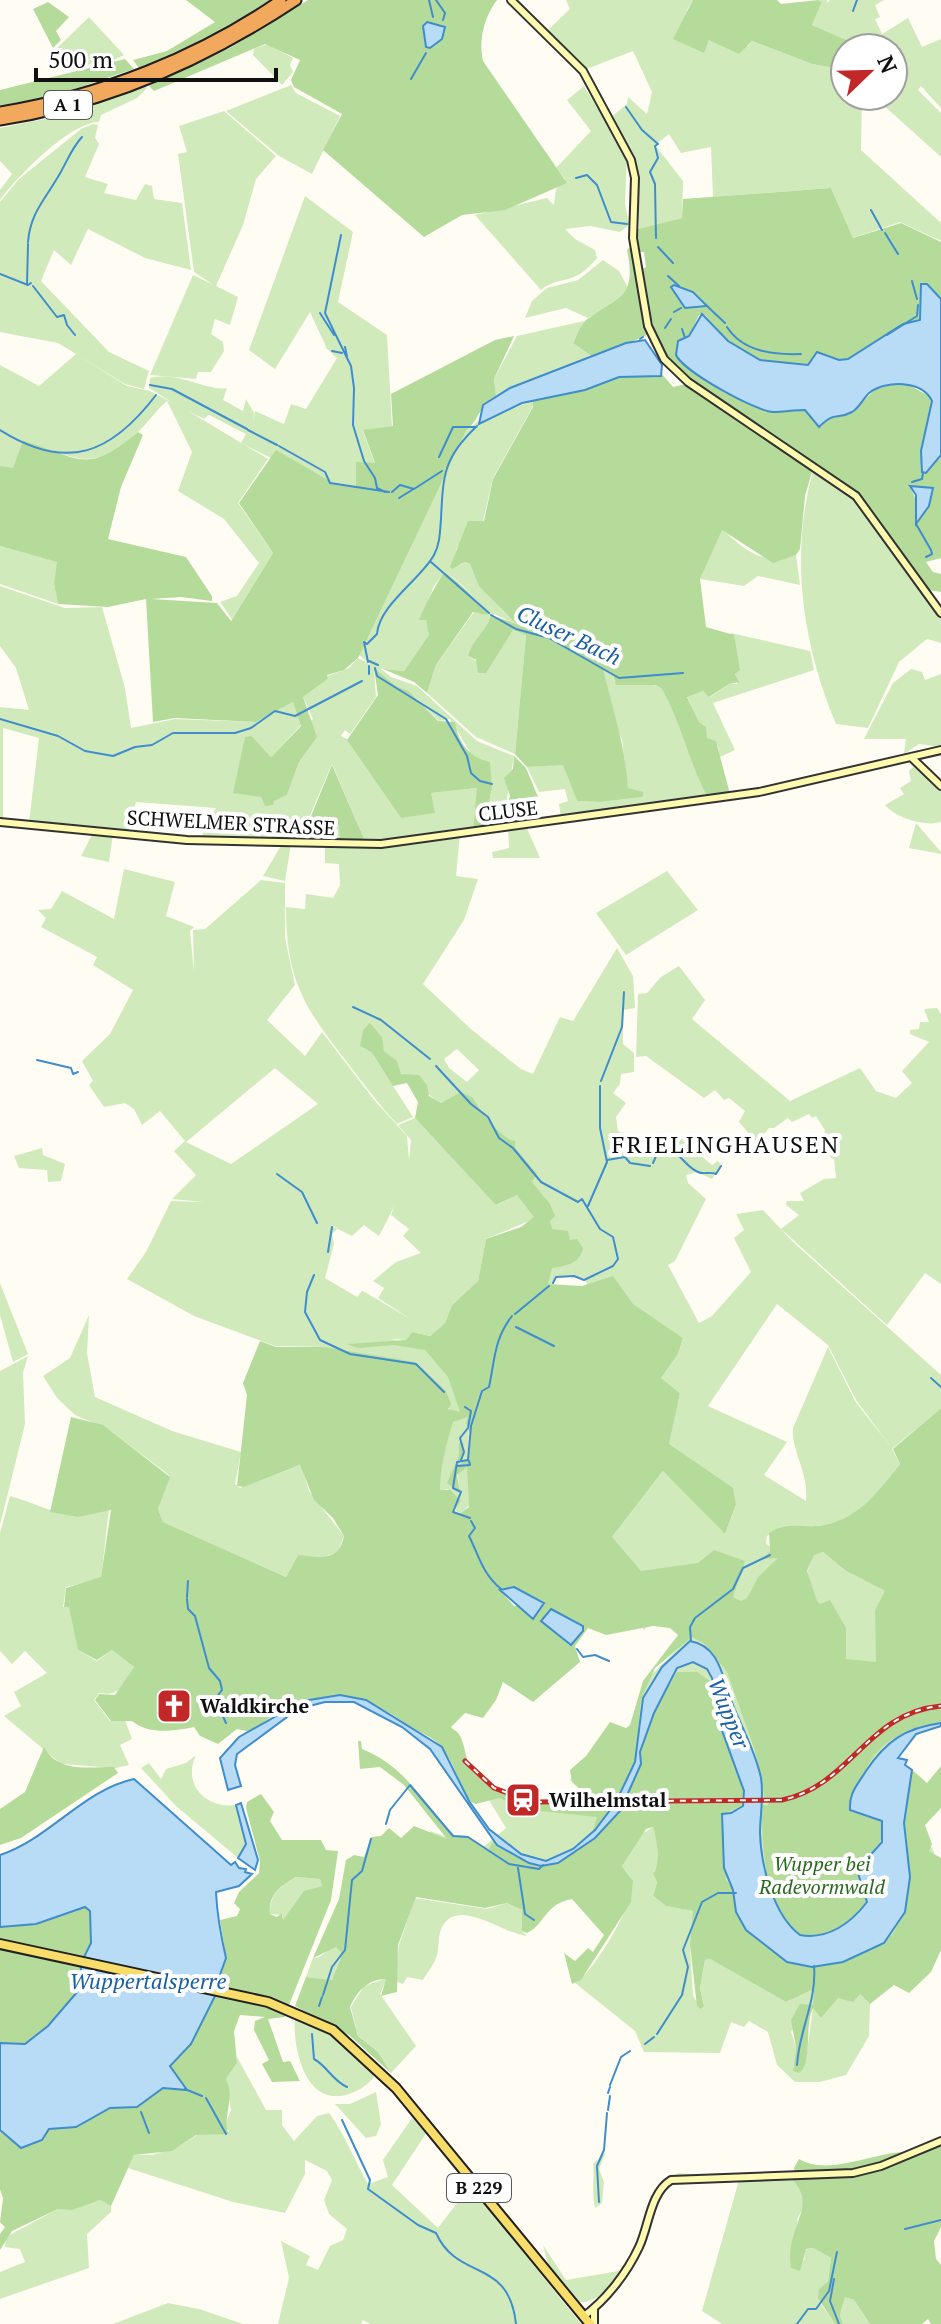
<svg xmlns="http://www.w3.org/2000/svg" width="941" height="2324" viewBox="0 0 941 2324" font-family="'PT Serif',serif">
	<style>
		.green { fill: #d1eabc; fill-rule: evenodd }
		.forest { fill: #b5db9b; fill-rule: evenodd }
		.water { fill: #b8dcf6; stroke: #3f8dcd; stroke-width: 2 }
		.lines { fill: none; stroke-linecap: round; stroke-linejoin: round }
		.stream { stroke: #3f8dcd; stroke-width: 2 }
		.secondary-casing { stroke: #323232; stroke-width: 10 }
		.primary-casing { stroke: #212121; stroke-width: 12 }
		.motorway-casing { stroke: #212121; stroke-width: 13 }
		.secondary { stroke: #fefaaf; stroke-width: 6 }
		.primary { stroke: #f8dd6b; stroke-width: 8 }
		.motorway { stroke: #f3a95d; stroke-width: 9 }
		.rail-casing { stroke: #c12827; stroke-width: 5 }
		.rail { stroke: #fff; stroke-width: 2; stroke-dasharray: 6; stroke-linecap: butt }
		.labels { text-anchor: middle; stroke-width: 8; stroke-linejoin: round; paint-order: stroke }
		.shield { fill: #fff; stroke: #585858; stroke-width: 2 }
		.shield-label { font-size: 18px; font-weight: bold; fill: #101010 }
		.street-label { font-size: 20px; fill: #101010; stroke: #fff }
		.poi-label { font-size: 20px; font-weight: bold; fill: #101010; stroke: #fff; text-anchor: start }
		.park-label { font-size: 20px; font-style: italic; fill: #2b691f; stroke: #fff }
		.water-label { font-size: 22px; font-style: italic; fill: #185fa3; stroke: #fff }
		.quarter-label { font-size: 24px; letter-spacing: 2px; fill: #101010; stroke: #fff }
	</style>
	<rect width="100%" height="100%" fill="#fffdf3"/>
	<!-- green -->
	<path class="green" d="M566,0H693L687,10L703,53L709,40L748,46L752,41L812,64L845,70V96H862L861,150L941,223V241L900,222L853,238L831,188L713,197L711,147L681,153L669,134L655,145L683,181L682,218L639,230V203L636,202L630,155L611,117L627,104L628,97L647,114L652,92L633,51L584,70L546,32L570,9Z
		M818,0H827V3L830,0H884L875,5L880,17L875,19L882,34L908,18L922,47L941,39V108L921,86L918,90L941,113V157L882,104L866,96H893V48H865L812,25L822,2Z
		M89,17L124,55L112,61L100,58L91,64L65,70L56,49Z
		M267,44L293,58L290,65L293,72L282,85L253,55L254,49Z
		M145,85L147,88L137,98L101,115L99,122C70,122 17,177 0,200V190L12,174L0,161V128L59,116Z
		M291,85L296,93L340,116L312,174L279,156L226,111Z
		M584,86L627,157L625,203L629,225L620,232L590,226L565,229L575,239L595,250L597,258C574,287 559,275 541,290L475,215L547,198L554,205L556,189L565,179L556,168L591,131L567,100Z
		M224,111L276,156L256,179L243,225L216,286L238,297L230,325L215,319L211,334L223,342L224,351L211,372H198L196,379L150,375L193,275L214,285L194,272L178,154L187,152L179,126Z
		M93,124L98,125L95,138L99,144L85,177L108,184L104,193L136,200L145,184L152,186L154,199L182,203L191,270L145,258L88,229L71,265L54,250L41,281L109,352L149,371L144,389L125,384L58,343L0,332V202L19,179L81,129Z
		M305,196L353,232L338,302L387,335L392,426L363,431L375,464L356,488L337,485L277,451L271,458L241,443L246,434L209,415L204,419L188,411L268,459L238,503L273,553L232,619L220,602L237,596L259,563L224,519L178,491L192,452L167,401C156,410 148,423 137,433C92,475 75,457 23,440L13,469L0,466V365L39,386L76,354L127,386L150,391L173,403L149,388L150,378C178,371 209,392 227,388L223,400L243,411L246,399L254,413L253,421L255,411L284,424L291,404L306,409L337,358L327,349L310,312L275,369L249,350Z
		M603,260L619,271L628,288L611,306L588,318L566,308L525,318L532,301L547,288L578,280Z
		M584,321L573,343L594,358L496,396L494,379L517,336Z
		M533,400V406L493,478L483,521H472L456,550L459,566L465,562L470,564C479,588 497,605 517,625L494,614C487,631 472,639 468,656L487,668L513,630L526,635L515,754L476,737L427,693L436,665L474,612L488,611C474,601 459,576 444,574L434,586L420,620H426L430,634L404,671L381,669L391,677L417,686L477,741L514,756L504,816L486,817L492,788L450,719L439,721L409,691L396,686L374,668L376,697L350,734L345,730L341,736L347,739L401,818L430,793L478,788L473,830L366,843L332,764L308,820L292,841L202,839L204,826L216,808L136,802L128,833L29,823L39,738L3,728V821L0,820V707L29,710L16,668L0,646V586L65,608L102,607L125,688L131,728L175,719L256,722L293,702L301,725L271,757L252,736L262,797L273,801L287,795L299,762L316,737L309,722L313,719L303,697L328,679L327,676L349,668L358,658L371,665L358,654L466,431L478,421L479,424Z
		M814,468L850,492L899,556L941,617V643L927,639L899,662L868,728L836,724C802,642 789,554 814,468Z
		M722,529C746,552 765,566 796,555L800,585L758,576L744,586L700,579L718,532Z
		M0,546L58,562L54,584L58,604L0,584Z
		M731,633L810,651L814,670L713,703L735,750L720,757L718,746L707,738L704,725L699,723L687,696L703,691L710,697L729,684H737C733,664 737,653 731,633Z
		M603,668L613,675L614,681L654,685L662,689C683,720 693,762 708,798L561,818L559,804L568,801L565,789L539,792L527,767L563,764L577,801L600,802L643,797L628,788L622,740L615,725Z
		M911,669L922,672L925,680L941,674V747L919,744L904,754L906,739H864L893,683Z
		M914,766L941,788V822C925,827 896,818 885,805L904,794L900,788L911,781L909,771Z
		M916,823L941,852V854L909,848Z
		M340,824V842H293L297,834Z
		M526,826L540,858H493L492,852L509,848L508,828Z
		M93,833L113,834L109,862L81,856Z
		M460,835L456,876L478,879L464,920L423,984L472,1030L521,1069L533,1074L560,1017L573,1021L617,948L633,976L635,1008L623,1010V1044L634,1053V1072L621,1074L620,1084L613,1093L626,1103L616,1117L618,1131L628,1137V1143L642,1156H650L651,1151H664L670,1134L679,1137L712,1165L718,1161L721,1165L712,1179L697,1172L686,1175L688,1183L706,1199L675,1261L668,1265L699,1323L712,1316L751,1272L734,1238L744,1230L736,1214L763,1210L793,1242L941,1375V1408L892,1449L900,1464C878,1492 855,1524 815,1526C795,1527 785,1525 767,1536L766,1543L779,1557L774,1564L807,1573L814,1554L823,1552L846,1571L885,1591L941,1663V1728L923,1729L898,1758L924,1780L919,1784L923,1830L934,1852L933,1865L860,1994L870,2004L869,2036L846,2075L820,2082H795L777,2065L768,2032L749,2021L744,2027L731,2022L720,2053L644,2052L635,2031L575,1983C592,1975 637,1901 632,1881C631,1877 625,1870 622,1866L624,1861L576,1898L523,1909L429,1842L430,1831L481,1849L506,1828L475,1777L515,1801L588,1805L586,1796L570,1780L588,1756L631,1727L651,1675L684,1643L681,1638L685,1634L655,1617L644,1630L635,1618L612,1537L664,1470L725,1534L736,1506L668,1444L680,1393L661,1378L678,1354L683,1338L632,1304L613,1277L587,1285L585,1278L557,1276L551,1285L543,1284L469,1425L468,1458L460,1466L463,1455L455,1463L459,1494L458,1473L464,1466L468,1469L469,1506L459,1514L451,1505L448,1489L440,1491V1465L450,1431L449,1408L437,1395L389,1362L322,1347L275,1346L194,1316L127,1279L146,1252L171,1201L204,1202L172,1199L196,1175L174,1151L185,1141L160,1111L142,1125L134,1109L125,1103L104,1107L89,1085L93,1081L82,1061L110,1034L133,990L93,965L97,957L41,927L46,918L38,910L51,909L62,891L114,919L124,869L175,882L166,916L194,927L190,931L194,972L193,930L205,929L261,880L285,883V938L295,985L267,1020L305,1056L322,1032L375,1101L407,1136L409,1160L411,1140L398,1125L415,1118L497,1205L516,1195L448,1100L440,1103C422,1088 384,1069 382,1042L367,1027L363,1030L361,1047L372,1053L413,1117L397,1124C380,1106 365,1085 349,1065C305,1008 286,982 286,907L305,909L306,894L333,898L340,885L339,864L325,863V845H381ZM457,1049L479,1070L467,1082L449,1068L444,1059ZM275,1068L318,1104L231,1164L186,1142ZM395,1205L391,1215L409,1229L403,1236L421,1253L396,1262L373,1281L384,1288L378,1298L412,1320L365,1292L362,1291L357,1297L325,1278L334,1244L332,1234L338,1228L330,1225L352,1236L364,1225L379,1236ZM534,1219L461,1386L422,1347L391,1339L406,1340L412,1332L430,1336L445,1323L452,1305L478,1281L486,1239ZM777,1304L828,1345L856,1400L891,1447L855,1401L828,1347L793,1428C791,1451 809,1472 806,1501L764,1475L787,1442L708,1406ZM655,1816L711,1873L693,1916V1911L666,1906L653,1896L657,1882L653,1874L658,1869L657,1841L653,1827L643,1833ZM690,1947L791,2000L786,2002L710,1959L705,1960L700,1988L704,2005L702,2009L693,1996ZM809,2005H813L817,2012L813,2008L806,2059L793,2070L796,2047L791,2032Z
		M282,844H291L285,881L263,876Z
		M667,871L698,910L626,955L596,913Z
		M679,966L705,1000L692,1019L790,1101L860,1068L876,1091L896,1098L912,1083L902,1071L929,1042L910,1034V1030L919,1029L920,1022H929L924,1009L937,1008L941,1014V1284L925,1273L887,1325L781,1229L799,1215L786,1205L787,1201H804L800,1193L824,1179L836,1178L834,1159L831,1158L823,1139L825,1130L816,1116L812,1118L809,1114L792,1122L788,1118L774,1128H769L757,1143L739,1122L745,1111L729,1098L724,1100L715,1090L704,1098L646,1056L636,1057L638,994L647,993L661,977Z
		M42,1148L43,1155L65,1164L61,1181L48,1182L47,1170L19,1168L14,1156Z
		M0,1283L28,1354L13,1362L0,1315Z
		M89,1315L87,1353L95,1397L172,1431L241,1452L235,1484L240,1488L301,1465L309,1491L344,1536L338,1552L316,1560L298,1555L286,1577L163,1522L158,1509L169,1475L108,1429L75,1415L57,1398L43,1376L70,1358Z
		M28,1356L23,1373L25,1424L0,1525V1371Z
		M10,1496C56,1509 59,1523 109,1508L101,1579L66,1587L63,1607H69L74,1616L78,1650L97,1661L112,1650L134,1667C125,1685 119,1697 99,1693L94,1700L110,1721L125,1720L132,1739L120,1745L129,1765L116,1768L61,1764L4,1716L21,1706L14,1692L47,1673L25,1651L12,1664L0,1651V1533Z
		M196,1755C182,1785 206,1809 236,1805L246,1844L238,1858L176,1806L141,1768L149,1763L161,1779L166,1769L186,1763Z
		M296,1877L320,1879L322,1886L304,1892L283,1920V1915L270,1914C269,1894 281,1886 296,1877Z
		M415,1898L487,1909L507,1903L522,1910V1931L527,1936C503,1934 458,1896 442,1927C437,1937 440,1949 436,1958C433,1966 427,1973 423,1980L407,1977L403,1984L395,1981L399,1945Z
		M331,1947H336L342,1953L332,1980L306,1977L313,1958L320,1957Z
		M387,1978L380,1994L416,2046L391,2073L378,2052L358,2036L351,2007L364,1986Z
		M295,2015C321,2027 365,2046 374,2077C368,2085 360,2090 349,2094C304,2109 292,2045 295,2015Z
		M237,2057L266,2110H282V2125L294,2141L317,2116L329,2113C346,2136 354,2160 368,2184L388,2177L383,2160L412,2118L427,2132L392,2185L438,2228L470,2186L581,2324H370L363,2320L361,2324H278L289,2278L281,2241L310,2256L306,2265L318,2270L330,2246L343,2240L347,2229L329,2214L324,2200L332,2180L327,2171L305,2160V2174L285,2213L233,2202L128,2168L134,2155H152L176,2148L197,2135L229,2132L225,2125L231,2110L226,2079L237,2063Z
		M376,2092L381,2124L376,2136L366,2138L335,2104H350Z
		M606,2152L599,2169L604,2182L602,2203L595,2208C591,2191 595,2173 593,2164Z
		M678,2173L703,2175H679L667,2180C653,2209 618,2306 580,2302L548,2264L543,2245L566,2280L619,2271L635,2248L657,2186Z
		M790,2178C805,2191 808,2202 797,2219L804,2262L805,2250L813,2248L831,2258L828,2281L819,2289L821,2304L835,2324H722L702,2311L739,2180Z
		M100,2200L111,2206V2212L87,2234L89,2268L0,2299V2272L25,2262L20,2249L5,2247L6,2237L58,2209Z
		M845,2297L854,2300L870,2324H843L840,2315Z
		M168,2303L199,2309L243,2324H113Z"/>
	<!-- forest -->
	<path class="forest" d="M186,0H270L214,35L139,68L133,60L167,51L215,22Z
		M308,0H497C485,16 478,39 483,61L567,183L505,210L462,215L424,237L323,150L342,114L294,87L291,80L300,60L265,44L154,91L149,86L230,48Z
		M693,0H777L781,4L818,0L822,2L812,25L865,48H845V70L812,64L752,41L739,54L709,40L704,53L673,39Z
		M48,2L69,17L56,31L61,40L53,48L33,9Z
		M125,59L134,69L59,94L0,106V90Z
		M831,188L853,238L901,223L941,242V299L927,284H921L920,320L903,324L848,359L839,360L822,353L808,365H787L758,359L728,341L705,315H699L689,336L678,341L676,357C686,373 748,406 767,411C779,413 793,410 805,410L821,427L828,416L854,411L874,390L894,384L909,385L929,396C938,418 919,447 922,472H928L941,455V558L926,562L933,572L941,574V592L928,590L862,497L680,372C652,343 649,308 642,269L646,267L644,252H638L635,230L682,218L683,199ZM910,486L933,488L929,506L916,523V500Z
		M632,246L647,335L594,358L573,343C577,336 580,325 586,320C619,296 637,298 627,250Z
		M514,336L494,379L496,396C479,405 480,419 466,431L358,658L344,670L327,675L328,679L303,697L317,737L299,762L287,795L274,801L273,805L265,806L261,797L233,793L245,737L252,736L271,757L301,726L293,702L256,722L175,718L153,722L146,599L108,607L58,604L54,584L57,562L0,546V466L13,468L23,440C81,459 87,475 138,432L143,435L121,487L108,539L186,557L212,596V601L181,597L151,599L217,603L231,621L273,553L239,503L276,450L337,485L356,487V462L375,463L363,430L393,426L391,394L495,340Z
		M662,374L673,387L686,384L813,468L805,496L800,549L796,555L773,563L722,530L700,579L706,627L734,635L740,670L735,674L739,682L729,684L709,697L703,691L687,697L699,722L706,727L707,738L716,741L730,794L708,798C689,763 681,722 662,689L655,685H616L613,675L603,668C612,708 625,744 628,788L643,792V797L600,802L577,801L563,765L527,767L515,754L526,635L513,630L486,673H478L476,660L468,656C472,639 488,630 491,615L516,624L479,586L470,564L465,562L452,569L450,567L468,521H484L493,479L533,407V400L585,390L623,376Z
		M444,573C454,576 483,606 488,615L473,612L436,665L427,693L414,682L383,669L404,671L429,635L426,620H419C426,603 433,589 444,573Z
		M374,668L396,686L409,691L438,721L455,722C458,743 470,758 490,762L492,788L486,817L504,816L510,796L504,778L513,769L514,756L526,768L538,797L522,804L529,823L473,830L477,788L431,793L435,813L401,818L347,740L378,695Z
		M332,765L366,843L340,842L339,825L297,834L309,821Z
		M370,1023L382,1037L384,1051L397,1061L401,1074L419,1075L427,1085L429,1096L441,1103L461,1092L473,1098C479,1110 502,1140 515,1141V1148L537,1174L532,1182L550,1204L555,1216L550,1221L552,1229L568,1231L570,1240L577,1239L583,1248C580,1263 567,1266 552,1268L548,1284L582,1286L613,1276L633,1304L683,1338L678,1354L661,1378L680,1393L669,1444L733,1488L736,1505L725,1534L663,1471L612,1537L641,1571L698,1563L714,1550L745,1561L733,1597L741,1601L747,1598L759,1576L778,1558L763,1559L770,1551L769,1533C785,1522 800,1527 817,1526C856,1522 877,1493 900,1464L893,1449L941,1408V1723C912,1726 876,1741 866,1771C862,1783 867,1802 867,1815L881,1819L884,1837L857,1870L868,1902C851,1923 828,1940 800,1935C762,1906 763,1846 761,1804L767,1806L770,1801L765,1800L755,1751L727,1672L706,1645L692,1637L655,1668L641,1700L635,1762L616,1802L592,1833L597,1817L531,1810L499,1798L476,1804L469,1801C460,1783 453,1762 442,1747C434,1737 416,1731 406,1724C353,1684 302,1689 251,1732L237,1729L218,1744L200,1736L194,1727C174,1731 149,1735 132,1721H111L95,1700L99,1694L115,1695L134,1667L112,1650L97,1660L78,1650L69,1607H64L66,1588L101,1577L111,1510L78,1517L50,1512L71,1417L103,1425L170,1477L158,1509L163,1522L286,1577L298,1555C318,1557 339,1563 344,1536L333,1518L314,1500L300,1465L244,1487L237,1486L247,1395L243,1383L260,1341L276,1347H324L415,1362L446,1391L451,1404L448,1409L460,1412L448,1377L425,1350L394,1345L358,1348L347,1344L406,1340L412,1332L430,1336L445,1323L452,1305L478,1281L486,1239L521,1227L534,1217L517,1195L496,1205L415,1118L418,1102L407,1083L393,1086L372,1053L360,1046L363,1030ZM468,1417L466,1423L471,1436L468,1458L459,1465L465,1453L462,1442L459,1443V1456L447,1483L460,1493L457,1475L467,1467L469,1507L459,1514L454,1510L461,1501L450,1490H440C440,1468 446,1445 453,1422ZM823,1552L846,1571L885,1591L875,1610L876,1662L846,1659V1628L830,1600L820,1604L817,1601L807,1571L814,1555ZM514,1587L542,1601L514,1606L500,1590ZM541,1621L583,1631L569,1645ZM653,1626L670,1628L678,1635L643,1681L630,1725L626,1728L610,1722L586,1756L570,1770L572,1782L590,1797L589,1802C552,1802 490,1803 469,1763C465,1756 464,1741 459,1734C457,1731 453,1730 451,1727L465,1713L483,1718L496,1700L503,1682L533,1702L580,1662L575,1646L588,1628L606,1635Z
		M677,1672H697L710,1681L720,1725L744,1791L743,1805L723,1814L726,1880L733,1889L739,1917L748,1930L787,1962L813,1966L843,1962L892,1935L905,1912L909,1868L904,1823L909,1775L912,1770L927,1783L941,1766V1808L925,1825L932,1844L929,1851L941,1858V1950L931,1972L909,1993L894,1985L870,2004L860,1994L853,2002L838,1998L821,2018L813,2008C804,2026 813,2064 799,2073L793,2071L796,2047L791,2020L800,2004L813,2005L814,1993L811,1990L786,2002L710,1959L705,1960L700,1988L704,2006L701,2009L697,2006L690,1945L693,1911L666,1906L653,1896L657,1882L653,1874C661,1866 657,1839 653,1827L646,1829L622,1866L633,1881L631,1902L581,1980L572,1984L564,1953L575,1961L588,1948L593,1952L604,1935L572,1899C543,1905 546,1924 527,1933L522,1931V1910L507,1903L485,1908L416,1897L398,1945L397,1992L381,1996L386,1979C368,1979 357,1991 350,2007L358,2036L378,2052L391,2073L349,2035L295,2006L306,1977L332,1980L342,1954L336,1947L313,1958L339,1899L346,1860L354,1855L364,1857L371,1837L381,1836L389,1828L401,1838L414,1826L447,1839L404,1785L380,1767L360,1769L358,1741H361L362,1749C405,1766 422,1801 454,1835L466,1836L488,1851L493,1841L529,1863L541,1866L558,1863L595,1838L619,1811L640,1765V1752L654,1713Z
		M44,1747C58,1773 88,1767 114,1767L118,1773L21,1838L0,1845V1809L25,1792Z
		M261,1794L274,1812L270,1821L282,1840H321L326,1850L338,1851L331,1900L289,2005L218,1986L226,1957L220,1920L237,1916L240,1909L234,1903L239,1892L259,1873L260,1861L246,1808L247,1802ZM296,1877L320,1879L322,1886L304,1891L283,1920L282,1913L277,1917L270,1914C268,1894 281,1886 296,1877Z
		M85,1907L90,1911V1945L83,1958L0,1941V1927L36,1924Z
		M0,1946L80,1965C88,1993 44,2036 20,2046L0,2043Z
		M216,1994L285,2012V2017L268,2019L283,2062L290,2061L300,2081L272,2082L262,2064L269,2060L254,2030L255,2021L265,2017L240,2015L234,2031L237,2063L226,2079C236,2098 221,2121 229,2134L196,2135L172,2151L134,2155L111,2206L100,2200L72,2210L58,2209L12,2231L0,2250V2234L5,2227L0,2222L3,2198L0,2189V2130L6,2132L17,2146L40,2141L49,2129L76,2127L110,2108L150,2096L163,2088L186,2090L170,2065L191,2044Z
		M941,2143V2227L934,2241L936,2259L941,2265V2324H931L928,2319L922,2324H870L854,2300L845,2297L840,2315L843,2324H835L818,2298L819,2289L828,2281L831,2258L813,2248L806,2249L800,2271L791,2268C784,2227 821,2205 790,2178L853,2175Z
		M902,2152L864,2169L795,2173L794,2168L799,2159C827,2176 870,2154 902,2152Z"/>
	<!-- water -->
	<path class="water" d="M427,22L445,27L442,39L430,48L426,47L423,26Z
		M921,284H927L941,299V455L926,473L922,472L921,451L932,401C922,380 886,380 869,393C863,399 859,408 852,412C835,421 836,410 819,427L805,410C794,410 783,412 773,412C755,411 683,371 676,355L678,341L689,336L702,314L728,341L760,360L808,365L817,352L839,360L848,359L903,324L920,320Z
		M674,285L693,292L707,306L685,308L671,287Z
		M645,340L662,365L661,376L619,377L585,390L522,403L479,424L483,405L510,388L626,343Z
		M910,486L933,488L929,506L916,524V495Z
		M514,1587L544,1603L533,1619L500,1590Z
		M551,1609L583,1626V1631L571,1645L541,1621Z
		M690,1641C719,1646 722,1675 730,1697C740,1725 755,1749 761,1778C764,1796 760,1816 760,1833C761,1865 773,1915 800,1935C828,1940 851,1923 867,1902L857,1870L882,1842V1821L850,1810C849,1792 857,1786 866,1771C886,1741 905,1728 941,1723V1726L916,1734L898,1758L907,1760L905,1765L912,1770L904,1823L910,1877L905,1912L884,1943L843,1962L812,1967L787,1962L746,1930L736,1912L733,1890L724,1868L722,1814L731,1813L743,1806L744,1791L720,1725L712,1678L707,1669L693,1662L677,1668L654,1713L640,1752L641,1764L620,1811L595,1838L558,1863L541,1866L529,1863L497,1845L430,1749L402,1727L354,1702H325L298,1709L237,1754L235,1765L241,1786L228,1790L220,1758L239,1737L303,1701L340,1695L366,1700L442,1747L469,1801L489,1829L521,1854L546,1861L573,1849L595,1830L616,1802L635,1762L643,1698L662,1667Z
		M134,1779L231,1865L235,1862L239,1868L246,1869L245,1872L252,1874L239,1886L216,1892C217,1914 220,1932 226,1958L216,1986V1994L191,2044L170,2066L187,2090L163,2088L137,2107L110,2108L76,2127L49,2129L42,2140L21,2148L0,2130V2043L25,2044L48,2026L78,1991L82,1973L80,1965L91,1943L90,1911L85,1907L36,1924L0,1927V1855C49,1839 83,1790 134,1779Z
		M241,1803L258,1860L255,1870L238,1858L246,1844L236,1805Z"/>
	<g class="lines">
		<!-- stream -->
		<path class="stream" d="M429,0L433,17
			M436,0L445,13L443,20
			M853,11L857,0
			M411,79L426,53
			M626,107L642,130L658,144L655,146L658,158L650,172L655,184L656,238
			M576,178L587,175L597,185L611,222L627,224
			M871,210L882,230
			M885,233L898,254
			M341,235L325,313L351,366L354,388L353,425L364,461L375,478L377,488L385,492
			M28,242C30,215 43,202 56,180C66,165 70,150 82,137
			M658,247L673,263
			M0,274L28,285L31,283
			M668,276L679,286
			M912,281L917,299
			M27,285L28,244
			M33,286L57,317L64,315L67,325L75,335
			M707,306L725,323
			M674,312L681,308
			M320,313L334,335
			M727,327C743,352 774,355 801,354
			M665,328L671,319
			M682,329L685,338
			M887,335L917,316L918,305
			M640,339L643,337
			M345,347L347,356
			M332,351L342,353
			M150,385L172,389L247,429
			M0,430C67,472 111,454 156,395
			M248,430L277,445
			M279,446L325,472L330,483L389,492
			M439,457L453,427H475
			M912,482L922,479L923,473
			M392,492L400,485L414,489L442,471
			M399,498L412,490
			M916,524L931,550L932,554L926,557
			M431,562L489,613
			M491,615L516,629L549,638L619,678L683,673
			M369,661L378,665
			M368,662L364,642L367,644L377,634C379,605 421,579 434,555C440,544 440,531 441,519C443,474 444,457 477,426
			M375,668L377,676L446,719L467,756L471,773L480,781L492,784
			M369,674V666
			M0,719L58,736L85,751L113,756L135,747L152,745L173,733H235L251,728L275,711L295,716L362,681
			M353,1007L381,1020L430,1059
			M37,1060L71,1068L73,1074L78,1072
			M436,1066L471,1104L488,1117L499,1138L513,1148L541,1182L578,1202L582,1199L600,1229L613,1237L618,1259L613,1266L584,1280L574,1276L556,1277L553,1283
			M601,1081L622,1027L624,992
			M607,1160L625,1157L630,1163L650,1166
			M653,1163L657,1154C681,1145 680,1164 698,1172C704,1175 710,1171 716,1174L721,1166
			M277,1174L302,1192L317,1223
			M588,1206L607,1162L600,1128V1086
			M328,1252L332,1227
			M314,1275L307,1292L305,1312L320,1340L350,1354L416,1364L444,1392
			M515,1314L549,1286
			M516,1327L554,1346
			M931,1378L941,1387
			M461,1460L464,1452L460,1438L468,1428L471,1411L465,1407
			M457,1466L470,1465L469,1461
			M470,1518L453,1512L461,1492L453,1488L457,1462L468,1460L471,1426L482,1391L489,1387C495,1359 494,1339 512,1316
			M471,1521L475,1528L469,1536C479,1556 482,1573 501,1589
			M187,1597L188,1581
			M187,1599L188,1609L195,1616L209,1668L220,1681L222,1690L215,1699L226,1723
			M691,1641L690,1627L695,1618L733,1589L743,1568L770,1555
			M577,1649L583,1657L595,1655L609,1661
			M386,1824L390,1810L410,1785L453,1836L468,1837L509,1864L539,1869L543,1865
			M518,1868L525,1914L534,1920
			M323,1995L332,1967L345,1950L352,1880L362,1871L371,1839
			M319,2006L322,1997
			M312,2034L314,2059C327,2066 332,2080 347,2087
			M657,2034L682,1995L688,1967L683,1950L702,1902L718,1893H736
			M645,2044L654,2037
			M797,2065C799,2030 817,2001 814,1966
			M610,2085L621,2057L630,2051
			M185,2089L202,2096
			M608,2093L610,2087
			M206,2098L226,2134
			M608,2110L610,2096
			M141,2112L149,2133
			M342,2120L370,2180L368,2189L418,2225L436,2233C458,2282 509,2257 516,2324
			M599,2202L597,2166L604,2150L607,2113
			M905,2229L941,2220
			M834,2279L830,2301L839,2324
			M797,2324L808,2309H816L829,2291L837,2252"/>
		<defs>
			<path id="secondary" d="M511,0L583,71L631,160L635,178L633,238L648,326L664,359L688,382L856,496L941,613
				M911,757L941,786
				M0,822L187,840L381,844L759,792L941,750
				M594,2309V2324
				M584,2316C606,2300 627,2273 639,2247C649,2226 650,2193 671,2180L853,2173L881,2166L941,2141"/>
			<path id="primary" d="M0,1944L268,2002L333,2030L396,2088L590,2324"/>
			<path id="motorway" d="M0,112C99,96 199,57 281,0
				M0,120C106,104 207,59 296,0"/>
		</defs>
		<!-- secondary casing -->
		<use href="#secondary" class="secondary-casing"/>
		<!-- primary casing -->
		<use href="#primary" class="primary-casing"/>
		<!-- motorway casing -->
		<use href="#motorway" class="motorway-casing"/>
		<!-- secondary -->
		<use href="#secondary" class="secondary"/>
		<!-- primary -->
		<use href="#primary" class="primary"/>
		<!-- motorway -->
		<use href="#motorway" class="motorway"/>
		<defs>
			<path id="rail" d="M465,1761L494,1788L532,1802L782,1800C852,1785 866,1713 941,1706"/>
		</defs>
		<!-- rail casing -->
		<use href="#rail" class="rail-casing"/>
		<!-- rail -->
		<use href="#rail" class="rail"/>
	</g>
	<!-- icons -->
	<defs>
		<symbol id="church-square" viewBox="-11 -11 22 22"><rect x="-9" y="-9" width="18" height="18" rx="4" fill="#c12827" stroke="#fff"/><path d="M-1.2-6h2.4v3.5h3.3v2.4h-3.3V6h-2.4V-.1h-3.3v-2.4h3.3Z" fill="#fff"/></symbol>
		<symbol id="station-square" viewBox="-11 -11 22 22"><rect x="-9" y="-9" width="18" height="18" rx="4" fill="#c12827" stroke="#fff"/><path d="M-3-6H3Q5-6 5-4V2Q5 4 3 4L4.5 6H3L1.5 4h-3L-3 6H-4.5L-3 4Q-5 4-5 2V-4Q-5-6-3-6ZM-3.5-4v3h7v-3ZM-3.5 1v1.5H-2V1ZM2 1v1.5H3.5V1Z" fill="#fff"/></symbol>
	</defs>
	<g fill-rule="evenodd">
		<use href="#church-square" x="154" y="1686" width="40" height="40"/>
		<use href="#station-square" x="503" y="1780" width="40" height="40"/>
	</g>
	<g class="labels">
		<!-- shield labels -->
		<g class="shield">
			<rect x="44" y="91" width="48" height="28" rx="6"/>
			<rect x="447" y="2174" width="64" height="28" rx="6"/>
		</g>
		<g class="shield-label">
			<text x="68" y="111">A 1</text>
			<text x="479" y="2194">B 229</text>
		</g>
		<!-- street labels -->
		<g class="street-label">
			<text transform="translate(508 811) rotate(-7)" y="7">CLUSE</text>
			<text transform="translate(231 823) rotate(3)" y="7">SCHWELMER STRASSE</text>
		</g>
		<!-- poi labels -->
		<g class="poi-label">
			<text x="200" y="1713">Waldkirche</text>
			<text x="549" y="1807">Wilhelmstal</text>
		</g>
		<!-- park labels -->
		<g class="park-label">
			<text x="822" y="1871">Wupper bei<tspan x="822" dy="23">Radevormwald</tspan></text>
		</g>
		<!-- water labels -->
		<g class="water-label">
			<text transform="translate(569 635) rotate(25)" y="8">Cluser Bach</text>
			<text transform="translate(729 1713) rotate(68)" y="8">Wupper</text>
			<text x="148" y="1989">Wuppertalsperre</text>
		</g>
		<!-- quarter labels -->
		<g class="quarter-label">
			<text x="726" y="1153">FRIELINGHAUSEN</text>
		</g>
	</g>
	<!-- north arrow -->
	<g transform="translate(869 72) rotate(67)"><circle r="38" fill="#ffffff" stroke="#9f9f9f" stroke-width="2"/>
	<path d="M0-6L14 30L0 20L-14 30Z" fill="#c12827"/>
	<text y="-12" font-size="22" font-weight="bold" text-anchor="middle" fill="#101010">N</text>
	</g>
	<!-- scale -->
	<path d="M36 68v12h240v-12" fill="none" stroke="#101010" stroke-width="4"/>
	<text x="48" y="68" font-size="24" fill="#101010" stroke="#ffffff" stroke-width="6" paint-order="stroke">500 m</text>
</svg>
